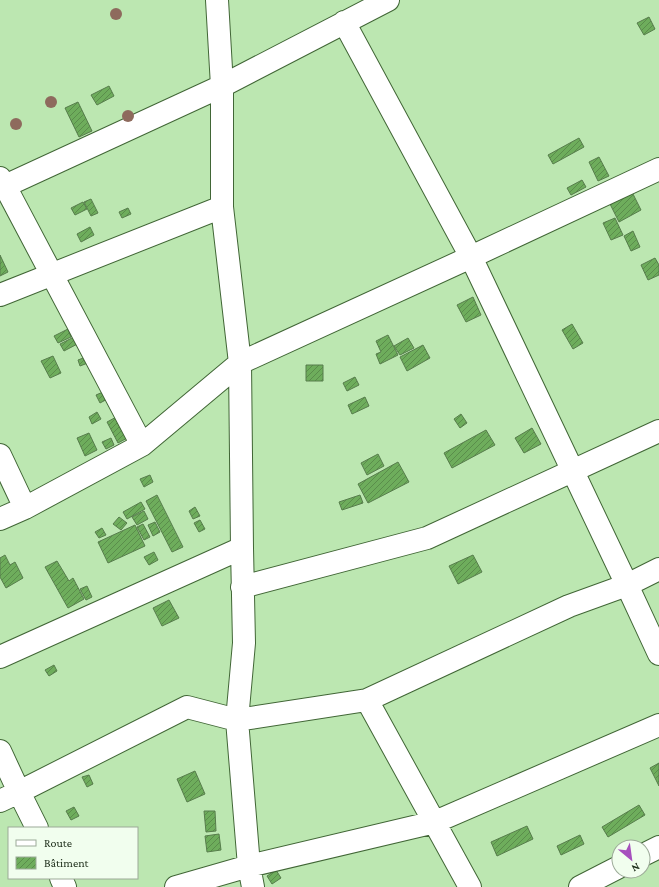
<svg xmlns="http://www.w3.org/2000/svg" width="659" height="887" viewBox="0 0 659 887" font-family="'Crimson Pro',serif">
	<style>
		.building { fill: url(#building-hatch); stroke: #577d4c }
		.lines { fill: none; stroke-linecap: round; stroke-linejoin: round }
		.minor-casing { stroke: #416636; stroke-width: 24 }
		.minor { stroke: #fff; stroke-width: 22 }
		.tree { fill: #8e6a5d }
	</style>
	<defs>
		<pattern id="building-hatch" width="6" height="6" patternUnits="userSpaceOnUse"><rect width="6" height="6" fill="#6ead5c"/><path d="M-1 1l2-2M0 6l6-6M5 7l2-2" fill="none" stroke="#5a8d4b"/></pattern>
	</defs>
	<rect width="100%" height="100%" fill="#bce7b1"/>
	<!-- building -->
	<path class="building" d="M649,17L655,29L644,35L637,23Z
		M109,86L114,96L97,105L91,95Z
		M78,102L92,131L79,137L65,108Z
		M579,138L584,147L553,164L548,155Z
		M599,157L609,176L598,181L589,162Z
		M582,180L586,187L571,195L567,188Z
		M631,190L641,210L619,222L609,202Z
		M91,199L98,213L91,216L84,202Z
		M83,202L87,209L75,215L71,208Z
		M128,208L131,214L122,218L119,212Z
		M615,218L623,235L611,240L603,223Z
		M90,227L94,235L81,242L77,234Z
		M633,231L640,247L631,251L624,236Z
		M0,255L8,272L0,276Z
		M655,258L659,265V275L648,280L641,265Z
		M473,297L481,315L466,322L457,305Z
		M572,324L583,343L573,349L562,330Z
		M68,329L71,337L58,343L54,336Z
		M388,335L398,355L380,364L376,354L381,352L376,341Z
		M76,336L85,340L64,351L60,344Z
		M408,338L414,348L400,355L394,346Z
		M423,345L430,358L407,371L400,357Z
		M91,355L93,361L80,366L78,360Z
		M53,356L61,373L50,378L41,361Z
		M306,365H323V381H306Z
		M355,377L359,385L347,391L343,383Z
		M110,389L113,396L100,403L96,395Z
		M365,397L369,406L352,414L348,405Z
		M97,412L101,419L92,424L89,417Z
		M461,414L467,423L460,428L454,419Z
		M120,415L131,436L118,443L107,422Z
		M532,428L541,444L524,453L515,438Z
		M486,430L495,445L452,468L444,453Z
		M89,433L97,450L85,456L77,438Z
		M111,438L114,445L106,449L102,442Z
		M378,454L384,466L367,475L361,463Z
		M398,462L409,482L368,503L358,484Z
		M150,475L153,482L144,487L140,479Z
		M157,495L183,547L172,552L146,501Z
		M360,495L363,503L342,510L339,502Z
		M141,502L145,509L127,519L123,512Z
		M195,507L200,516L193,519L189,511Z
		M144,511L148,519L137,525L132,517Z
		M119,517L127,523L121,530L113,524Z
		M200,520L205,529L199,532L194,523Z
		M155,522L160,532L153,536L148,525Z
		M143,524L150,537L144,540L137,527Z
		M135,525L145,546L108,563L98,542Z
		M102,528L106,535L99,538L95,532Z
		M154,552L158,560L149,565L144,557Z
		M5,555L10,565L15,562L23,578L6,588L0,577V558Z
		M473,555L482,572L458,584L449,566Z
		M57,561L69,581L73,578L84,599L68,608L45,567Z
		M87,586L92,597L86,600L80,589Z
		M169,600L179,618L162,626L153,608Z
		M54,665L57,671L49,676L45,670Z
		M659,763V786L650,768Z
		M195,771L205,794L187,802L177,779Z
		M89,775L93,784L87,787L82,777Z
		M639,805L645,815L608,837L602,827Z
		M74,807L79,816L71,820L66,811Z
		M204,811H215L216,831L206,832Z
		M527,826L533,839L497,856L491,842Z
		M219,834L221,850L207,852L205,836Z
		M580,835L584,844L561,855L557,846Z
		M276,870L281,878L272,884L267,876Z"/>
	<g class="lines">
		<defs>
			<path id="minor" d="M217,0L222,86V207L240,363L242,548L244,643L237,720L249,866L253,887
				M344,22L471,257L627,585L659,654
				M0,178L5,186L222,86L388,0
				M5,186L142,445
				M0,295L222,207
				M0,455L25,508
				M0,519L25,508L142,445L240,363L471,257L659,169
				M242,587L427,538L659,431
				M0,657L242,548
				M367,700L470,887
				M0,751L19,792L0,801
				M37,828L19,792L187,707L237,720L367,700L569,606L627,585L659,569
				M643,855L659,847
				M61,878L65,887
				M176,887L249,866L435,822L659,725
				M580,887L619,867"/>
		</defs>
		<!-- minor casing -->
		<use href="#minor" class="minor-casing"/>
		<!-- minor -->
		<use href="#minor" class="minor"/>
	</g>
	<!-- trees -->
	<g class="tree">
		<circle cx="116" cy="14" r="6"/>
		<circle cx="51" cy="102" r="6"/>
		<circle cx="128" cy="116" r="6"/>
		<circle cx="16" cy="124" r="6"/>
	</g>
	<!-- legend -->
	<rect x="8" y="827" width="130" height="52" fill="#f1feee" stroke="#9caa98"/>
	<rect x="16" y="840" width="20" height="6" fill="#ffffff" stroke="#9caa98"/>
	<text x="44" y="847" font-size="12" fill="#1c2c18">Route</text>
	<rect x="16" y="857" width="20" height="12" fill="url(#building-hatch)" stroke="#9caa98"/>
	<text x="44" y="867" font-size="12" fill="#1c2c18">Bâtiment</text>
	<!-- north arrow -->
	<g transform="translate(631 859) rotate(151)"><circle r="19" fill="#f1feee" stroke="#9caa98"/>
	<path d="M0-3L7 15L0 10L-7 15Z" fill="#a64fbd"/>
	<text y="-6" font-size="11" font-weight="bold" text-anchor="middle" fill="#1c2c18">N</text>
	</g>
</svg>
